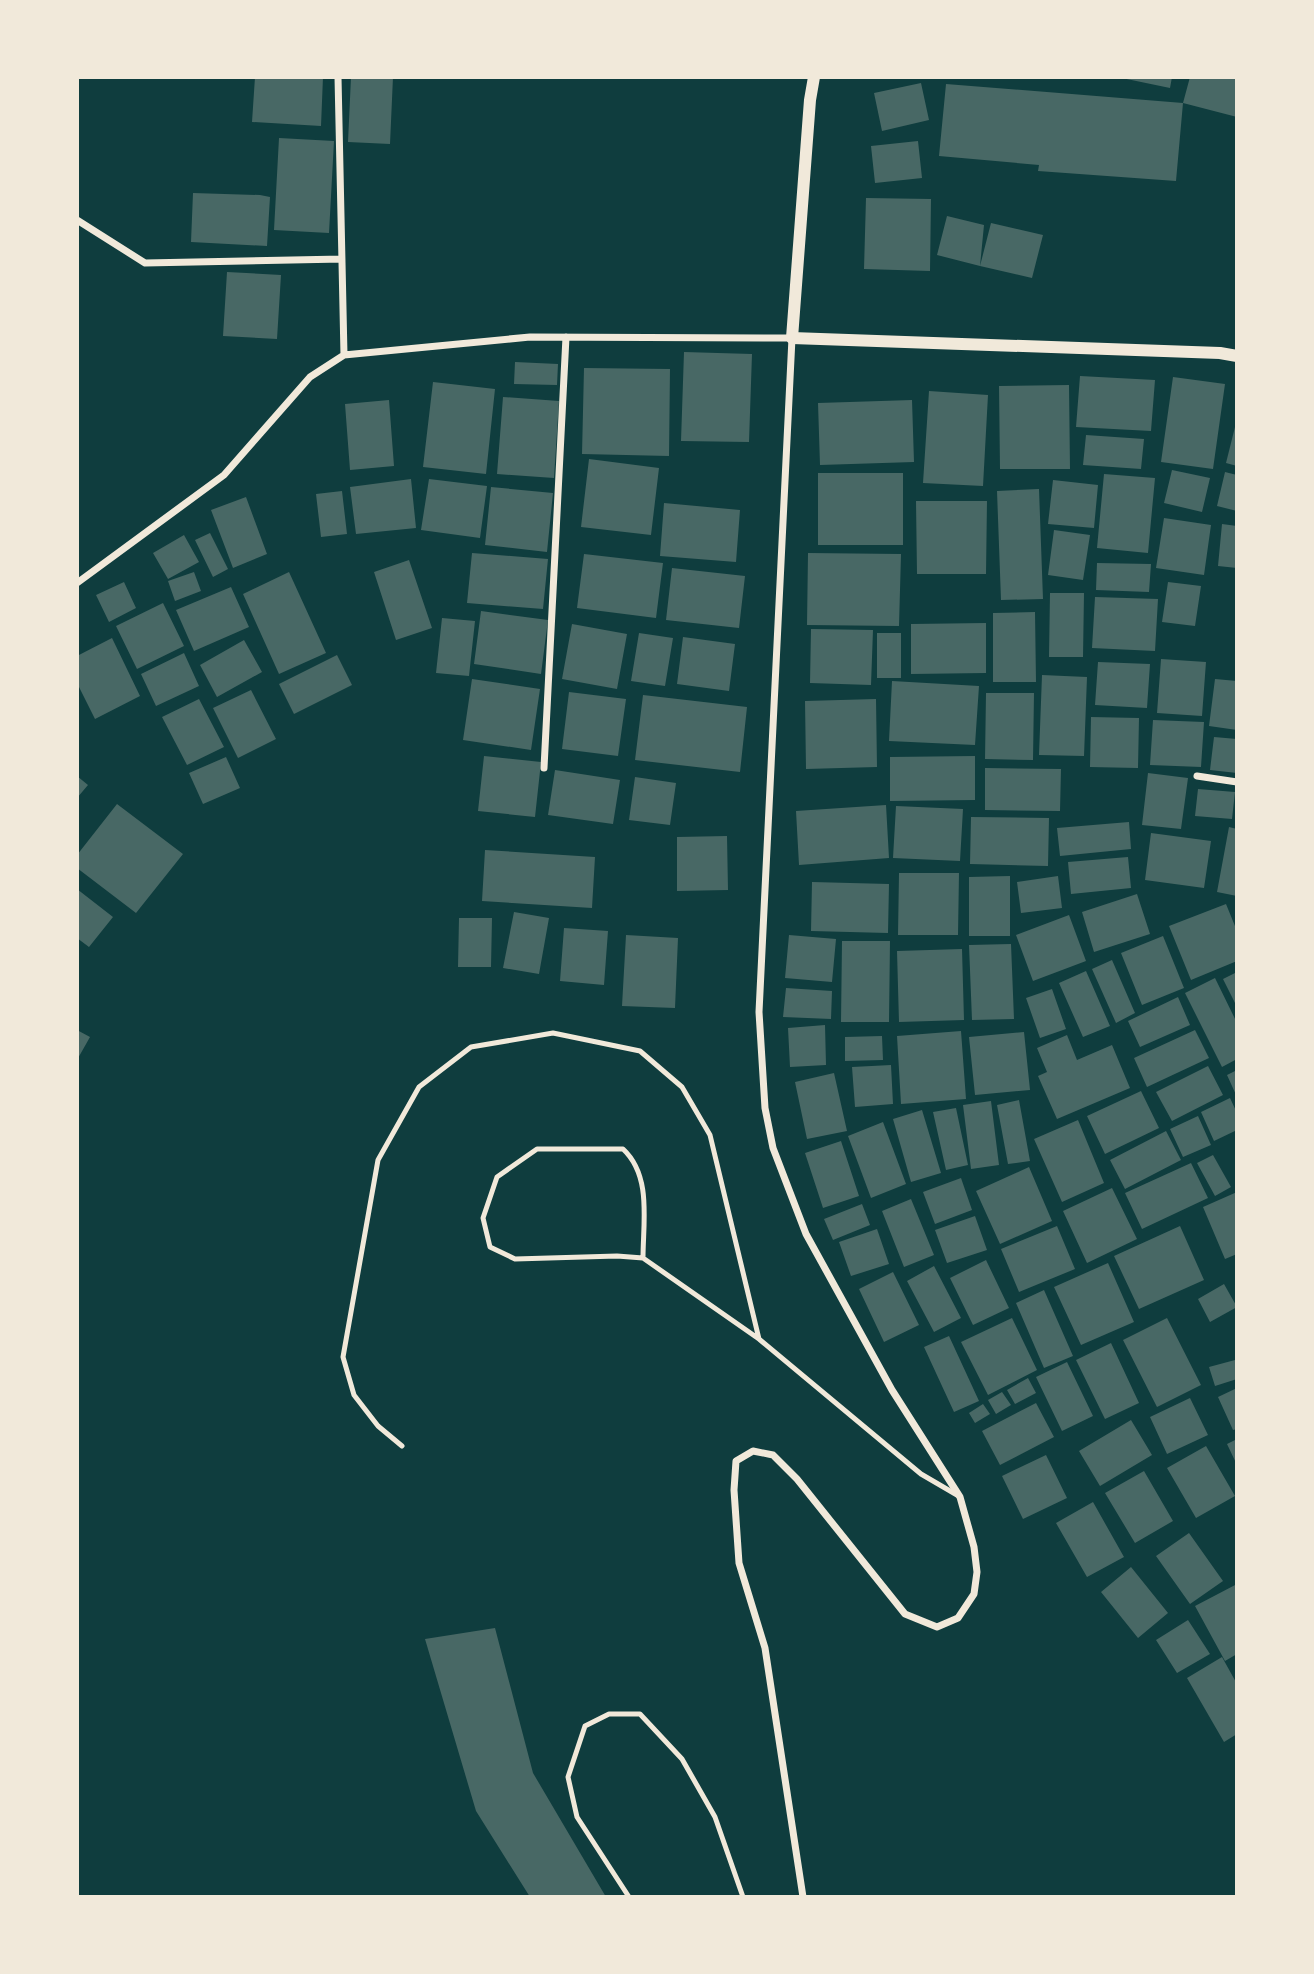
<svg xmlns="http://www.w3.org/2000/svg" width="1314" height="1974" viewBox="0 0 1314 1974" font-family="'Golos Text',sans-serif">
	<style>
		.building { fill: #486865 }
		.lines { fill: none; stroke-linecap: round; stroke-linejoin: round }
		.service { stroke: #f1e9da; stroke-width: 5 }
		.minor { stroke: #f1e9da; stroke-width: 7 }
		.tertiary { stroke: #f1e9da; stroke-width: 12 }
	</style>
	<rect width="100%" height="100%" fill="#0f3d3e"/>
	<!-- building -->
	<path class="building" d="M255,77H323L321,126L252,122Z
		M351,77H393L390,144L348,142Z
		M1117,77H1172L1170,88Z
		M1190,77H1237V117L1183,103Z
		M921,83L929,120L882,131L874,93Z
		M946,84L1183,103L1176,181L1038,171L1039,165L939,156Z
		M279,138L334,141L329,233L274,230Z
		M918,141L922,178L875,183L871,146Z
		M193,193L260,195L270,197L267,246L191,242Z
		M866,198L931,199L930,271L864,269Z
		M947,216L984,225L980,266L991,223L1043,235L1032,278L980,266L937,255Z
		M227,272L281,275L277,339L223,336Z
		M684,352L752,354L749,442L681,441Z
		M515,362L558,364L557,385L514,384Z
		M584,368L670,369L669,456L582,454Z
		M1080,376L1155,380L1151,431L1076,427Z
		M1173,377L1225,384L1213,469L1161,462Z
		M433,382L495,389L486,474L423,467Z
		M1069,385L1070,469H1000L999,386Z
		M929,391L988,395L983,486L923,483Z
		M503,397L559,401L554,478L497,474Z
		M389,400L394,466L350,470L345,404Z
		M912,400L914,462L820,465L818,403Z
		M1236,423H1237V466L1226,463Z
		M1086,435L1144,439L1141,469L1083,465Z
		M589,459L659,468L651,535L581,527Z
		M1172,470L1210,478L1202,512L1164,503Z
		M1225,472L1237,475V511L1217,506Z
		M818,473H903V545H818Z
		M1104,474L1155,478L1148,553L1097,548Z
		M411,479L416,528L356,534L350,487Z
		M429,479L487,486L480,538L421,530Z
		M1053,480L1098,485L1094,528L1048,524Z
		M491,487L553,493L547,552L485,545Z
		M1039,489L1043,599L1001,600L997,491Z
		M342,491L347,534L321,537L316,494Z
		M246,497L267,554L233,568L211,510Z
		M916,501H987L986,574H917Z
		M664,503L740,510L736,562L660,556Z
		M1164,518L1211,525L1204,575L1156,568Z
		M1222,524L1237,526V568L1218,566Z
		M1054,530L1090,535L1083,580L1048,575Z
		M210,533L228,569L213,577L195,540Z
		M184,535L199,562L168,579L153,553Z
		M472,553L548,559L543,609L467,603Z
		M808,553L901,554L899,626L807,625Z
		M584,554L663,563L656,618L577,608Z
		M409,560L432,628L396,640L374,572Z
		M1097,563L1151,564L1149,592L1096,590Z
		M672,568L745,576L739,628L666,620Z
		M194,572L201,591L175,601L168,581Z
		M289,572L326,653L279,674L243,594Z
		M124,582L136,608L109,622L96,595Z
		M1168,582L1201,586L1195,626L1162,622Z
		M231,587L249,627L194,651L176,610Z
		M1050,593H1084L1083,657H1049Z
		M1095,597L1158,599L1155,651L1092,648Z
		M163,603L184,646L137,669L116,626Z
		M481,611L548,620L541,674L474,664Z
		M1035,612L1036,682H993V613Z
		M442,618L475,621L469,676L436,673Z
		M986,623V673L911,674V624Z
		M572,624L627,634L617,689L562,679Z
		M811,629L873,630L871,685L810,683Z
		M639,633L673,638L665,686L631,681Z
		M877,633H901V678H877Z
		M683,637L735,644L729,691L677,684Z
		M112,638L140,696L95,719L77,683V656Z
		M244,640L262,672L217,697L200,665Z
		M184,653L199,686L156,706L141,674Z
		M337,655L352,685L294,714L279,684Z
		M1161,659L1206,662L1202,716L1157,713Z
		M1098,662L1150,664L1147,708L1095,705Z
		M1042,675L1087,677L1084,756L1039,755Z
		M472,679L540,689L531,750L463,740Z
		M1215,679L1237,681V730L1209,726Z
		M892,681L979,686L975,745L889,741Z
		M251,690L276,739L238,758L213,708Z
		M569,692L626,699L618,756L562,749Z
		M986,693H1034L1033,760L985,759Z
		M643,695L747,707L740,772L635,760Z
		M199,699L224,747L187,765L162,717Z
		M876,699L877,767L806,769L805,701Z
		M1091,717L1139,718L1138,768L1090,767Z
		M1153,720L1204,722L1201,767L1150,765Z
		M1214,737L1237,739V773L1210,770Z
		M484,756L541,762L535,817L478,811Z
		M975,756V800L890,801V757Z
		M226,757L240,788L203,804L189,773Z
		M985,768L1061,769L1060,811L985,810Z
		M555,770L620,780L613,824L548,815Z
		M1148,773L1188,778L1181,829L1142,825Z
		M77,776L88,785L77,798Z
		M635,777L676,783L670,825L629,820Z
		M1198,789L1235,792L1232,819L1195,816Z
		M117,804L183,854L136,913L77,868V855Z
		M886,805L889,858L799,865L796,811Z
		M896,806L963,809L960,861L893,858Z
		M971,817L1049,818L1048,866L970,864Z
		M1129,822L1131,849L1060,856L1057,828Z
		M1229,827L1237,829V896L1217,892Z
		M1151,833L1211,841L1204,888L1145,880Z
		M727,836L728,890L677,891V837Z
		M485,850L595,857L592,908L482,901Z
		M1128,857L1131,888L1071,894L1068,862Z
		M899,873H959L958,935H898Z
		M1010,876V936H969V877Z
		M1058,876L1062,908L1021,913L1017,882Z
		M812,882L889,884L888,933L811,931Z
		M77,889L113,917L89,947L77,938Z
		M1137,894L1150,934L1094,952L1082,912Z
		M1226,904L1237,931V961L1191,980L1169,926Z
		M514,912L549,918L539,974L503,968Z
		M1069,915L1086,961L1033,981L1016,935Z
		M459,918H492L491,967H458Z
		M564,928L608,931L604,985L560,981Z
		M626,935L678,938L675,1008L622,1006Z
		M789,935L836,939L832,982L785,978Z
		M1163,936L1184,988L1142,1005L1121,953Z
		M842,941H890L889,1022H841Z
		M1011,944L1014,1019L972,1020L969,945Z
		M962,949L964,1020L899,1022L897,951Z
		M1112,960L1135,1013L1116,1023L1092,969Z
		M1086,971L1110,1026L1083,1037L1059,983Z
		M1237,972V1007L1223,979Z
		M1215,978L1237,1023V1059L1222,1067L1185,993Z
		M786,988L832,991L831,1019L783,1017Z
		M1052,989L1066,1029L1040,1038L1026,998Z
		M1178,997L1190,1025L1140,1047L1128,1021Z
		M825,1025L826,1065L790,1067L788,1028Z
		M77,1030L90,1037L77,1060Z
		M1195,1030L1209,1058L1147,1087L1134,1058Z
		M961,1031L966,1099L901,1104L897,1036Z
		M1024,1032L1030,1090L975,1095L969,1037Z
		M1067,1035L1077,1060L1112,1045L1130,1088L1057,1119L1038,1076L1047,1072L1037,1048Z
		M882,1036L883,1060L845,1061V1037Z
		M891,1065L893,1104L855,1107L852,1067Z
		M1208,1066L1223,1095L1172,1121L1156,1092Z
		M1237,1070V1097L1227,1075Z
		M834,1073L847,1131L807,1139L795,1082Z
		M1141,1091L1159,1128L1105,1154L1087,1116Z
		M1230,1098L1237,1113V1130L1214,1141L1201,1112Z
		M1019,1100L1030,1161L1008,1164L997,1105Z
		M991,1101L999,1165L971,1169L963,1105Z
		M956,1108L968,1165L946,1170L933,1112Z
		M922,1110L941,1173L911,1182L893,1119Z
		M1198,1116L1211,1145L1183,1157L1170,1129Z
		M1078,1120L1104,1183L1062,1202L1034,1139Z
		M883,1122L906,1184L871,1198L848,1136Z
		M1166,1131L1181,1160L1125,1189L1110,1160Z
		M841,1141L859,1196L823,1208L805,1153Z
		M1213,1155L1231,1187L1215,1196L1197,1163Z
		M1191,1163L1208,1198L1142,1229L1125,1193Z
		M1029,1167L1052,1221L1000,1244L976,1191Z
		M961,1178L972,1210L935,1224L923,1192Z
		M1112,1188L1137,1239L1087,1263L1063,1211Z
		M1237,1192V1254L1225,1259L1203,1207Z
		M911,1199L934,1255L904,1267L882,1211Z
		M862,1204L870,1225L833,1240L824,1219Z
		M975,1216L987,1250L947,1263L935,1230Z
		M1057,1226L1075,1269L1019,1292L1001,1249Z
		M1180,1226L1204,1280L1139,1309L1114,1256Z
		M877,1229L889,1264L851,1276L839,1242Z
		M986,1260L1009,1308L973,1325L950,1278Z
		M1108,1263L1134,1322L1081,1345L1054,1287Z
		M934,1266L961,1318L934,1332L907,1281Z
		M893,1272L919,1325L884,1342L859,1289Z
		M1224,1284L1237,1307L1210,1322L1198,1299Z
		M1044,1290L1073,1356L1044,1368L1016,1303Z
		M1012,1318L1037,1370L988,1395L961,1342Z
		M1167,1318L1201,1385L1157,1407L1123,1340Z
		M949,1336L979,1401L954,1412L924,1347Z
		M1111,1343L1139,1403L1105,1419L1076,1360Z
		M1235,1360L1237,1379L1215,1386L1209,1367Z
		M1067,1362L1093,1416L1062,1431L1036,1377Z
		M1028,1378L1036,1393L1015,1404L1007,1390Z
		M1237,1388V1429L1233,1430L1218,1397Z
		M1002,1392L1011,1405L996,1414L988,1400Z
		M1190,1398L1208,1435L1167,1454L1150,1417Z
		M1036,1403L1054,1437L1000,1465L982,1431Z
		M983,1404L990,1414L975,1423L969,1413Z
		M1131,1420L1152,1455L1100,1486L1079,1451Z
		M1237,1439V1465L1227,1444Z
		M1206,1446L1235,1496L1196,1518L1167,1468Z
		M1046,1455L1067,1498L1023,1519L1002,1476Z
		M1144,1471L1173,1521L1135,1543L1105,1493Z
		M1093,1502L1124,1557L1087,1577L1056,1523Z
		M1189,1533L1223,1581L1190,1604L1156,1556Z
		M1131,1567L1168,1613L1138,1638L1101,1592Z
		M1237,1584V1654L1225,1661L1195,1606Z
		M1188,1620L1210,1654L1177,1673L1156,1640Z
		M495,1628L533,1773L606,1897H530L476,1811L425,1639Z
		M1222,1657L1237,1684V1734L1224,1742L1187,1678Z"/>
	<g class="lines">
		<!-- service -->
		<path class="service" d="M643,1258C643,1222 652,1176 623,1149H537L497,1177L483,1218L490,1247L515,1259L617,1256L643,1258L759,1339L921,1474L957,1495
			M402,1446L378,1426L354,1395L343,1357L378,1160L419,1087L471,1047L553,1033L640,1051L682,1087L710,1135L759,1339
			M629,1897L577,1817L568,1777L585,1726L609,1714H640L682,1759L715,1817L743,1897"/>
		<!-- minor -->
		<path class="minor" d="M338,77L344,355
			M77,220L145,263L342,259
			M77,583L224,475L310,377L344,355L530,337L792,338L759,1012L765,1108L773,1148L806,1234L892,1390L960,1497L974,1547L977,1572L974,1594L958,1618L937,1627L905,1614L797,1479L773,1455L753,1451L736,1461L734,1490L739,1563L765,1648L803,1897
			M544,768L566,337
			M1197,776L1237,782"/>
		<!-- tertiary -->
		<path class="tertiary" d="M814,77L810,100L792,338L1220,353L1237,356"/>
	</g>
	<!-- border -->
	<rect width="1314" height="1974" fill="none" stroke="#f1e9da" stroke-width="158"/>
</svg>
